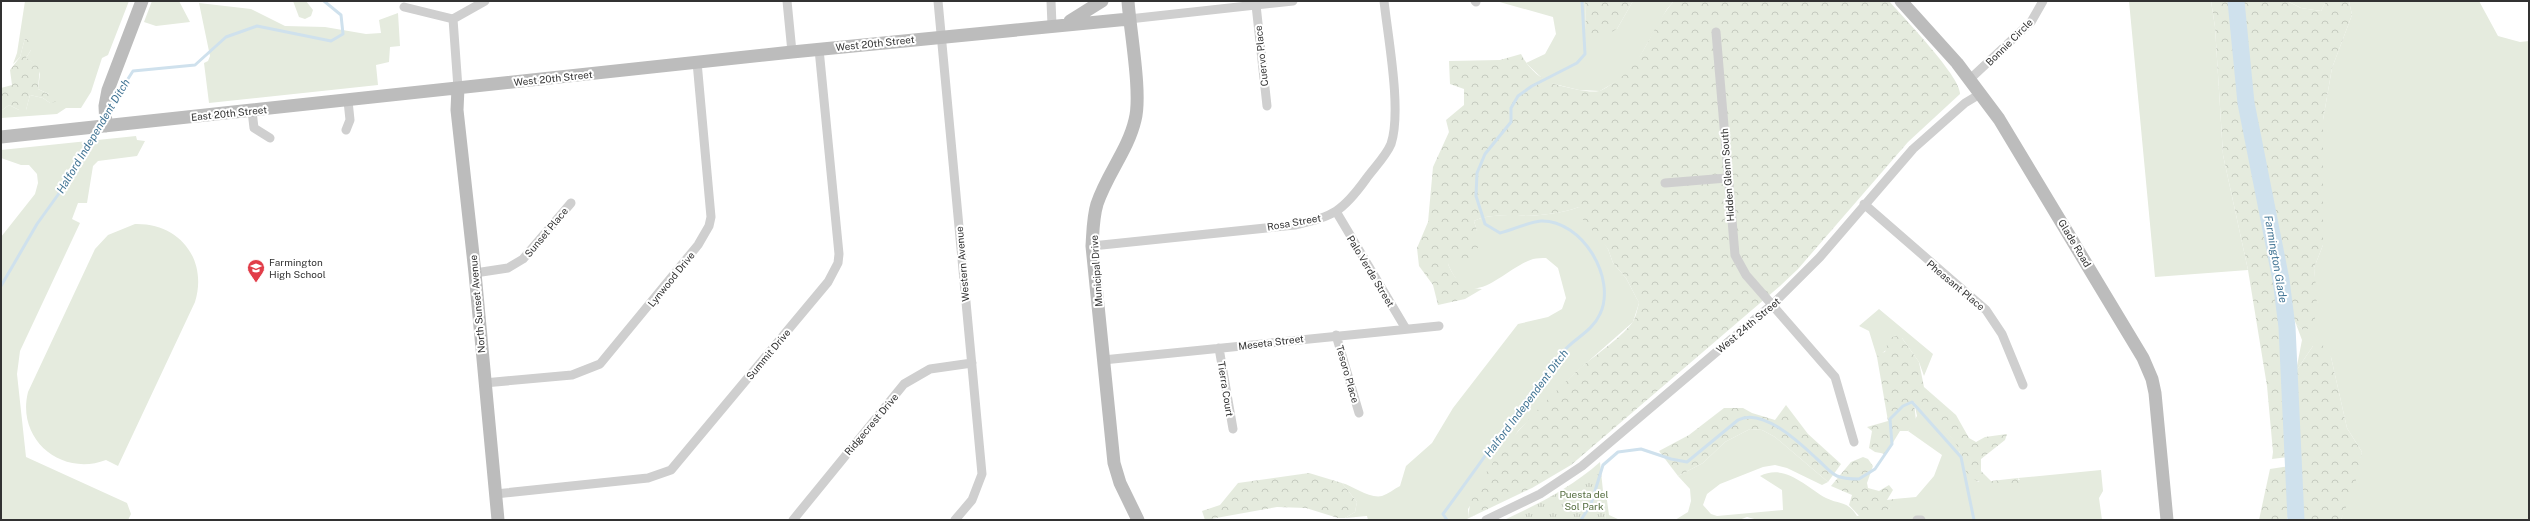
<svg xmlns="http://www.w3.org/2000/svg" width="2530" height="521" viewBox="0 0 2530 521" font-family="'Public Sans',sans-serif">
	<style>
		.grass { fill: #e5ebde }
		.forest { fill: url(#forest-crowns) }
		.park { fill: url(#park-tufts) }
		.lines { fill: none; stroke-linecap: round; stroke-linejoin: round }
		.stream { stroke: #cfe1ed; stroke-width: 3 }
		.river { stroke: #cfe1ed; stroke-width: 17 }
		.street { stroke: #cfcfcf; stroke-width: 9 }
		.secondary { stroke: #bcbcbc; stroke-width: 13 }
		.labels { text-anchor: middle; stroke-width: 4; stroke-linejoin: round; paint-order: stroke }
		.street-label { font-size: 10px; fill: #323232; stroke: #fff }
		.poi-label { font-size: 10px; fill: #323232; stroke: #fff; text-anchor: start }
		.park-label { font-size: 10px; fill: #556e40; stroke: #fff }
		.water-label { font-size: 11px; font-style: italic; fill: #417494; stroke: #fff }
	</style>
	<defs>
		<pattern id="forest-crowns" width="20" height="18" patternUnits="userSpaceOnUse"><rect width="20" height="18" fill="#e5ebde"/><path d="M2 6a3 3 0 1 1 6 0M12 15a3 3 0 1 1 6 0" fill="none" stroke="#c5cabf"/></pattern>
		<pattern id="park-tufts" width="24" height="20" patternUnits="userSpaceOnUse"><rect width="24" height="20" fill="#e5ebde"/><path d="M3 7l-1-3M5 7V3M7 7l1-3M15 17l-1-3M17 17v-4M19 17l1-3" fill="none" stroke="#c5cabf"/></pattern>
	</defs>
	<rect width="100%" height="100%" fill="#fff"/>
	<!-- grass -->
	<path class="grass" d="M25,1H129L108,55L102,58L91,92L81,108H66L57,114L1,118V111L9,105L19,110H26L30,95L43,98L50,103L49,94L38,89L40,74L37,65L26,58L31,50V44L25,38L20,57L13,64L17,53Z
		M152,1H179L190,22L156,26L144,22Z
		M293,1H306L313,10L311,16L305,19L299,17Z
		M1496,1H1585L1586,30L1617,29L1633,1H1674L1667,9L1635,65L1622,78L1600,91L1579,90L1546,82L1526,63L1545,54L1556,34L1553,17Z
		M2129,1H2211L2215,27L2223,155L2248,270L2155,277Z
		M2287,1H2326L2321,11L2301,8Z
		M2349,1H2479L2498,36L2520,42L2529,41V520H2341L2362,452L2347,428L2331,357L2313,346L2296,371L2302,340L2296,324L2303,330L2315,281L2314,268L2323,245V120L2332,68L2352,15Z
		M199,3L251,9L285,26L325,27L366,34L381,33L379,20L398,13L400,46L390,47L389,62L376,65L378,85L209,103L204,63L208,61L210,56Z
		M136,136L137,140L145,141L137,156L98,161L93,166L87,203H78L72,219L80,223L20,351L17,374L26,457L127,503L131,514L128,520H1V237L35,194L38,183L37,174L29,165H21L1,158V150Z
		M1579,207L1608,249L1613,263L1626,278L1639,303L1633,322L1575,373L1518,431L1468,509L1469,518L1465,520H1368L1367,516L1345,518L1355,512L1357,502L1342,483C1353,486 1370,499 1382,496C1388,494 1394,489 1400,486L1406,466L1432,443L1453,408L1518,324L1548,317L1562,309L1566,298L1558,268L1546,258C1542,258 1537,258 1533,259C1502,269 1470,317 1448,264L1477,231L1474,221C1488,214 1501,216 1517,216C1537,216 1560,214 1579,207Z
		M135,224C180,223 208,260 195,302L118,466L106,460C62,477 16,440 28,392L95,249L108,235Z
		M1879,309L1933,354L1924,376L1919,362L1902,338L1877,357L1869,331L1859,326Z
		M1914,402L1941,425L1958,445L1962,465L1978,482L2020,480L2018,478L2101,470L2103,491L2099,498L2102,520H1758L1747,517L1739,520H1675L1688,512L1691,501L1690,489L1678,476L1703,463L1725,442L1750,429L1762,430L1775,437L1828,482L1822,485L1787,468L1775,465L1763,467L1720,484L1707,494L1703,505L1711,514L1717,516L1783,510L1782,490L1760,476C1785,463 1806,487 1826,498C1840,505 1847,500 1857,516L1889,509L1894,499L1916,497L1934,476L1942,455L1908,431L1917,416Z
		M1603,492L1606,493L1609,515L1620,520H1606Z"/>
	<!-- forest -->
	<path class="forest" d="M1585,1H1633L1617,29L1595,41L1586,30Z
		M1674,1H1889C1902,16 1962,78 1960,94L1908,142L1798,269L1780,286L1571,465L1532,488L1469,518C1464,480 1549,397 1577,371C1592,357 1620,339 1632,323C1636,318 1637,309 1639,303L1626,278L1613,263L1608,249L1581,217L1579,207C1560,214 1537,216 1517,216C1501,216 1488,214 1474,221L1481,244L1466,261L1448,264C1455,281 1464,288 1482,289L1465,299L1438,305L1433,285L1419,266L1417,248L1428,222L1433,167L1449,132L1446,120L1464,105V89L1450,84L1449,61L1500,60L1521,54C1530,72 1546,84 1566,87C1576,89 1589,93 1599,91C1604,90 1609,85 1613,83C1645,64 1650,27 1674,1Z
		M2211,1H2231L2239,47L2243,98L2265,224L2277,275L2282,329L2281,362L2289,457L2272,459L2273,452L2267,386L2248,270L2223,155L2215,27Z
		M2239,1H2287L2301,8L2321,11L2326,1H2349L2352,15L2332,68L2323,120V245L2314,268L2317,296L2315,319L2310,328L2303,330L2296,324L2289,307L2249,103L2247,49L2243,38Z
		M25,38L31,43V50L26,58L40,66L38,89L55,97L59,101L50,103L43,98L30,95L26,110H19L9,105L1,111V88L12,85L10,70L20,57Z
		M1896,336L1902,338L1919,362L1924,387L1956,415L1969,438L1976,442L1985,437L2007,434L2005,440L1981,459V471L1991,481L2018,478L2019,483C1998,486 1972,489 1962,464C1960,458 1960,449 1956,444C1945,427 1928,416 1914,402L1916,421L1908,431H1900L1886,454L1875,452L1869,448L1872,431L1867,427L1888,421L1877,357L1879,353L1885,352L1889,338Z
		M2319,344L2326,347L2331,357L2347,428L2362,452L2355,485L2341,520H2300L2298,510L2294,414L2296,371L2313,346Z
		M1786,405L1808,434L1841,464L1828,482L1775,437L1762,430L1750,429L1725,442L1703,463L1678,476L1659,451L1689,435L1724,408H1743L1752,413L1775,420Z
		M1863,457L1868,459L1873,466L1867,483L1868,488L1879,491L1889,485L1893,490L1887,500L1894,499L1895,501L1889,509L1861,518L1849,505L1852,495L1831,486L1851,462Z
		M2290,466L2291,505L2287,520H2259L2270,469Z
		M1309,473L1342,483L1357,502L1355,512L1345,518H1338L1306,508L1277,507L1205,520L1202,511L1220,505L1238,483Z"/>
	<!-- park -->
	<path class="park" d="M1600,462L1606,520H1504C1538,504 1571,488 1600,462Z"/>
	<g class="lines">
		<!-- stream -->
		<path class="stream" d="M110,107L133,71L195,65L226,37L257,26L331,41L343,34L341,15L324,1
			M1,286L37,224L65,185L96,131
			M1447,520L1443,514C1483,460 1520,405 1562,353C1573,339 1592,332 1600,314C1617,278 1582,220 1541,221C1528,222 1513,230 1500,233L1485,224L1476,196L1477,173L1485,154L1511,122V108L1518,96L1532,86L1577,63L1585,54L1582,1
			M1581,520L1591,504L1603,465L1618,452L1641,449L1671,459L1687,462L1738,420C1762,407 1799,442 1816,458C1823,464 1830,473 1837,476C1844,479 1852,479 1859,479L1875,469L1892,444L1890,419L1903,406L1912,402L1961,457L1974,520"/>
		<!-- river -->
		<path class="river" d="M2236,1L2246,103L2281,280L2287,327L2296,520"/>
		<!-- street -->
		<path class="street" d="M787,1L792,52
			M938,1L982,474L972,500L955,520
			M1051,1L1052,25
			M1475,1L1476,2
			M1256,5L1267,106
			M404,7L453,19L485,1
			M453,19L458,88
			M1129,19L1293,1
			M1716,32L1735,255L1746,275L1835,377L1854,442
			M1970,79L2031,22L2043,1
			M252,111L254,128L270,138
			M346,130L350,120L348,101
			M1665,183L1727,178
			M1864,204L1986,310L2002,334L2023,385
			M1337,213L1406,329
			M1092,246L1295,225C1333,217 1343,211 1366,179C1374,168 1386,156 1391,144C1402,111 1388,38 1384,1
			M475,273L508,268L523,259L571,203
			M1336,335L1359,413
			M1219,348L1233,429
			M1103,360L1439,326
			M484,383L572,375L600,364L698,245L709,226L711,217L697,62
			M495,494L648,478L671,470L828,282L838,263L839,254L819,49
			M793,520L904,384L930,369L972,363
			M1486,520L1540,494L1582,466L1773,304L1820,257L1913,149L1965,103L1980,94
			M1917,520H1921"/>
		<!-- secondary -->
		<path class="secondary" d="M1128,1C1130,31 1142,94 1135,120C1128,150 1107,174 1097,204C1093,217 1093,231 1092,246L1114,463L1120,483L1138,520
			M1901,1L1957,63L1999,119L2143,358L2152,379L2155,393L2167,520
			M1070,21L1102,1
			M458,88L457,110L475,273L498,520
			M106,126L105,106L108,90L142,1
			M1,137L792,52L1129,19"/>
	</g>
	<!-- icons -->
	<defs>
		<symbol id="school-pin" viewBox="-11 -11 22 30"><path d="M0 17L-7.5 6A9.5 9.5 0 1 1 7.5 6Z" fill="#e13d49" stroke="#fff"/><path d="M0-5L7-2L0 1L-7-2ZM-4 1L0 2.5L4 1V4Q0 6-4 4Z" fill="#fff"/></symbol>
	</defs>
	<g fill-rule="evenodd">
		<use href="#school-pin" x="246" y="258" width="20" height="27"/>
	</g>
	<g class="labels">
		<!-- street labels -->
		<g class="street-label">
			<text transform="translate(2009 42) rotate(-45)" y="4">Bonnie Circle</text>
			<text transform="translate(875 43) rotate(-6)" y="4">West 20th Street</text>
			<text transform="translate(1261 56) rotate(-96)" y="4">Cuervo Place</text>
			<text transform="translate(553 78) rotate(-6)" y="4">West 20th Street</text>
			<text transform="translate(229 113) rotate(-6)" y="4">East 20th Street</text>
			<text transform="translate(1727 175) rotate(-94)" y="4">Hidden Glenn South</text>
			<text transform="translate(1294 222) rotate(-10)" y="4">Rosa Street</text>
			<text transform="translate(546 232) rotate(-50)" y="4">Sunset Place</text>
			<text transform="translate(2075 243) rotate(59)" y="4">Glade Road</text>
			<text transform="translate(962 264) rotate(-95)" y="4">Western Avenue</text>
			<text transform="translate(1096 271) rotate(-94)" y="4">Municipal Drive</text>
			<text transform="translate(1371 271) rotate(59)" y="4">Palo Verde Street</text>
			<text transform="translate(671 279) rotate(-51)" y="4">Lynwood Drive</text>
			<text transform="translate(1956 285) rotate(40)" y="4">Pheasant Place</text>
			<text transform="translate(477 304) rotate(-95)" y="4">North Sunset Avenue</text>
			<text transform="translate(1748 325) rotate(-40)" y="4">West 24th Street</text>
			<text transform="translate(1271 342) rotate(-7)" y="4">Meseta Street</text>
			<text transform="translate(768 354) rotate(-50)" y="4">Summit Drive</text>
			<text transform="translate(1348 374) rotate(74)" y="4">Tesoro Place</text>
			<text transform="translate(1226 389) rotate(81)" y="4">Tierra Court</text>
			<text transform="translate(871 424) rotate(-50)" y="4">Ridgecrest Drive</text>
		</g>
		<!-- poi labels -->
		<g class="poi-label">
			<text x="269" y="266">Farmington<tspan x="269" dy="12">High School</tspan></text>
		</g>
		<!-- park labels -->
		<g class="park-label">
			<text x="1584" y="498">Puesta del<tspan x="1584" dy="12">Sol Park</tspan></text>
		</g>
		<!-- water labels -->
		<g class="water-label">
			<text transform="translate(93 136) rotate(-59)" y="4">Halford Independent Ditch</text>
			<text transform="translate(2276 259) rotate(80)" y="4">Farmington Glade</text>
			<text transform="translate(1526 403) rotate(-53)" y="4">Halford Independent Ditch</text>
		</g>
	</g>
	<!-- border -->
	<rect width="2530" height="521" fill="none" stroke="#323232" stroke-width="4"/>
</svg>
